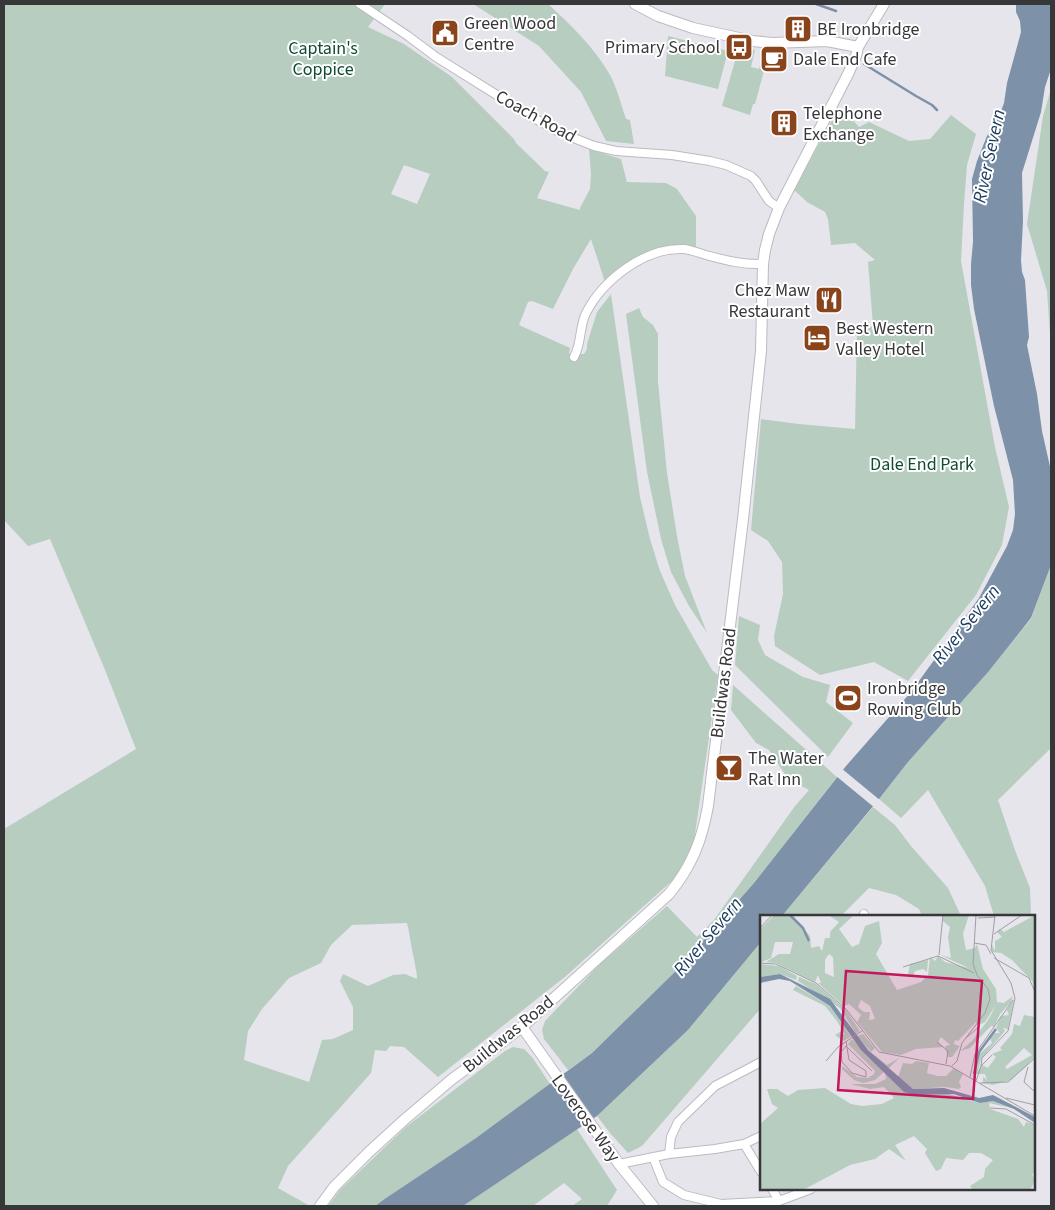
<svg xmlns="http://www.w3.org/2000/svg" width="1055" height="1210" viewBox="0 0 1055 1210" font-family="'Source Sans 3',sans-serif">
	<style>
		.green { fill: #b6cdc0; fill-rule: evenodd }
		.water { fill: #7d91a9 }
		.pier { fill: #e7e5ec }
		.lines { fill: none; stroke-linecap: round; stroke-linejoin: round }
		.stream { stroke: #7d91a9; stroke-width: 2.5 }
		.street-casing { stroke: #bcbac1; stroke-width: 10 }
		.secondary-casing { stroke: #bcbac1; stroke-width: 12 }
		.street { stroke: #fff; stroke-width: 8 }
		.secondary { stroke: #fff; stroke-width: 10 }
		.labels { text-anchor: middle; stroke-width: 4; stroke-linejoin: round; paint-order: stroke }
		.poi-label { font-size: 18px; fill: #373639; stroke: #fff; text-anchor: start }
		.park-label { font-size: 18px; fill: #114b33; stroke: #fff }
		.street-label { font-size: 18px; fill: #373639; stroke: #fff }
		.water-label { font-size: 19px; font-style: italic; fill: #1b3b5e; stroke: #fff }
		.inset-river { fill: none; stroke: #7d91a9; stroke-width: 2.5 }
		.inset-road { fill: none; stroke: #a19fa4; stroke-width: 1 }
		.view { fill: #c2185b; fill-opacity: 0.15; stroke: #c2185b; stroke-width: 2.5 }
		.inset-edge { fill: none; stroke: #373639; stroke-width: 2.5 }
	</style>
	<rect width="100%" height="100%" fill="#e7e5ec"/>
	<!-- green -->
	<path class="green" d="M4,4H385L368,27L404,44L452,77L514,139L516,143L545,171L549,172L537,198L580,210V208L590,189L591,174L589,149L621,159L627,182L666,183L677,189L696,216V247C689,246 682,245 676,246C652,249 620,263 605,282L591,239L573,269L553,309L532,301L528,302L519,325L570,348L569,353L574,357L579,354H584L587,349V344L597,312L611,294L640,497L650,539L660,571L675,605L712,670L718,675L694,841L688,856L673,880L566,976L438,1077L404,1047L390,1046L386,1051L375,1050L371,1073L288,1166L278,1188L310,1206H4V829L136,749L105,670L50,539L28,546L4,520ZM404,165L430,174L417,204L391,194ZM407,923C410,935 411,947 414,959C415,966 417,971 417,979L405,974L393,975L368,986L343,974L340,981L353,1007V1030L333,1039L322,1040L309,1082L244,1060L248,1031L262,1009L289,978L321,963L331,945L352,925Z
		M473,4H548C571,25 594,47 610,75C617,88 621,104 626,119L630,120L634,144L606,141L581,92L539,46Z
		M668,36L728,51L718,89L665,76Z
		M739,47L755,50L751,67L759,69L761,62L766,63L755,104H753L750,115L722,106Z
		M1051,89V349L1047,291L1027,224L1043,116Z
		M838,109L851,118L859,127L869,122L909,141L930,139L951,115L976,134L967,165L964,204L961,261L995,447L1009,507L1002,545L976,595L908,681L874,662L820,675L775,646L774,636L783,594L782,562L768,541L751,530L761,419L799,424L855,429L857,328L873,326L868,262L875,260L855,243L831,245L828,219L825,212L807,202L794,190Z
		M639,308L643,317L653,325L658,334V382L667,473L677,536L685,576L707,633L689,606L671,572L661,539L647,472L626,314Z
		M1051,565V748L998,800L1016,853L1030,888L1031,916H994L985,886L928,790L901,818L879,799L908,762L989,671L1031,619Z
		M739,616L760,625L758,640L765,655L803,677L830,685L826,702L853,723L828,757L735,665Z
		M733,685L837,777L754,883L682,965L592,1053L568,1070L544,1039L542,1030L545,1021L599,965L667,906L697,937L714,920L795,806L809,790L788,779L769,750L756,743L731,710Z
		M873,807L895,825L911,846L948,888L961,916H922L919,909L896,895L869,888L841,916H782Z
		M761,942V1008L642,1146L628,1153L610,1133L597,1116L688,1030Z
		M513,1047L524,1049L532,1057L550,1084L476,1138L386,1198L375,1206H328L340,1190L407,1126L505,1051Z
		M577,1129L617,1190L607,1206H572L582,1199L564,1183L533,1206H463Z"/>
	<!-- water -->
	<path class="water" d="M1016,4H1051V69L1045,87L1041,112L1022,173L1023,221L1021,260L1022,272L1025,280L1029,337L1027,345L1037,394L1042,431L1051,471V565L1031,618L989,671L908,762L879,799L782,916H761V942L688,1030L597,1116L463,1206H375L386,1198L476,1138L592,1053L682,965L754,883L846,766L911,692L979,598L1007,546L1013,530L1015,514L1013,480L994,406L974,309L971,285V264L973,242L972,179L977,161L987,136L1001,111L1004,103L1007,83L1021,32L1020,21L1016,12Z"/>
	<!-- pier -->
	<path class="pier" d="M841,768L881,801L875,808L836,776Z"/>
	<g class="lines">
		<!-- stream -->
		<path class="stream" d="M816,4L836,11
			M834,55L847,58
			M864,64L916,96L932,105L937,110"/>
		<defs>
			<path id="street" d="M360,4L408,36L436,57L532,117L561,133L594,146L616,151L672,155L710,161L726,165L751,176L756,181L769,201L779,208
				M574,357C582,343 579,327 586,313C603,280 645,247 684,249C692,250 699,253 706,255C725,260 743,265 763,264
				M863,916L864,914
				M744,1144L761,1172
				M669,1154L671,1137L678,1122L715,1086L761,1062
				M653,1157L663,1182L684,1195L721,1204L779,1201L811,1189
				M619,1164L669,1154L715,1149L744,1144L761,1136
				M772,1189L779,1201"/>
			<path id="secondary" d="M635,4L658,16L693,28L753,41L772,43L827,41L858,47
				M522,1027L619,1164L653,1206
				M320,1206L334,1187L369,1152L404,1120L451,1080L522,1027L669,894C692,866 702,840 708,806L743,519L761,351L763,264L765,250L769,234L779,208L848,74L856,56L858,47L884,4"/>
		</defs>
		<!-- street casing -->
		<use href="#street" class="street-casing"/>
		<!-- secondary casing -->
		<use href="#secondary" class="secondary-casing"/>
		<!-- street -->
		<use href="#street" class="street"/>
		<!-- secondary -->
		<use href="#secondary" class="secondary"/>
	</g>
	<!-- icons -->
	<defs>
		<symbol id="building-square" viewBox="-11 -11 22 22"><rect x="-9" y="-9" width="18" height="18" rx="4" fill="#89441c" stroke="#fff"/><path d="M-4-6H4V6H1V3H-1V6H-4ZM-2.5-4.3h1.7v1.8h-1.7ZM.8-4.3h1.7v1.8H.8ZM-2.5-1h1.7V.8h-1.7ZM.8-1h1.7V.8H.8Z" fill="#fff"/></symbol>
		<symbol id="civic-square" viewBox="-11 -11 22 22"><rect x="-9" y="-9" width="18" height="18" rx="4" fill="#89441c" stroke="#fff"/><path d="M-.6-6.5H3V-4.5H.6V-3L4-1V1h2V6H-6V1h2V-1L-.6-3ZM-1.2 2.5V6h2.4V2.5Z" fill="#fff"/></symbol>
		<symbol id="bus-square" viewBox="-11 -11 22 22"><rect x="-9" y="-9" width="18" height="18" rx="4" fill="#89441c" stroke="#fff"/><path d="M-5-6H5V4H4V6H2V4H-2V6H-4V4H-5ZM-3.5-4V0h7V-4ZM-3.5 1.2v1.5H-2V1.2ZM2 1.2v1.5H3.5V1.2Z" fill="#fff"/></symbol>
		<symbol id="cafe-square" viewBox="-11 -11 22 22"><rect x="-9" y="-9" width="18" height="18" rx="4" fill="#89441c" stroke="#fff"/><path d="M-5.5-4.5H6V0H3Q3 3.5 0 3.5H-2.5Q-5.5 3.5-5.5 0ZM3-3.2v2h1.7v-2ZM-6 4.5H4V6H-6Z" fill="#fff"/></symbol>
		<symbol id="restaurant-square" viewBox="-11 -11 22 22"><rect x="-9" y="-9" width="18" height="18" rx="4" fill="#89441c" stroke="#fff"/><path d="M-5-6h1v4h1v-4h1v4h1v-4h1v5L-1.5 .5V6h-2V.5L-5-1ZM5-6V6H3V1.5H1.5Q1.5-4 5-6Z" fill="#fff"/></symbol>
		<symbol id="hotel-square" viewBox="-11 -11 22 22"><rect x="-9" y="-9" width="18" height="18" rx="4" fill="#89441c" stroke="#fff"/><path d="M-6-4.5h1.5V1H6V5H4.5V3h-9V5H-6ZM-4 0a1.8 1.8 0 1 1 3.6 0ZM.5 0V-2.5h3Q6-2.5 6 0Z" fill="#fff"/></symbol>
		<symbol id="stadium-square" viewBox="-11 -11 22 22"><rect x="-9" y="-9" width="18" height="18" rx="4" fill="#89441c" stroke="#fff"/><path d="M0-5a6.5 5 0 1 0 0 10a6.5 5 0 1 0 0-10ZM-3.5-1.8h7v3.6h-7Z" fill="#fff"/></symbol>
		<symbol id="bar-square" viewBox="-11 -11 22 22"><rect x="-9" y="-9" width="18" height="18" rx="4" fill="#89441c" stroke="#fff"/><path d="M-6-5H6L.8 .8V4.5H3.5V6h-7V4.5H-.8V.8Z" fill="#fff"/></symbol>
	</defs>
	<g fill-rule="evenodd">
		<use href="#building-square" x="782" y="13" width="32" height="32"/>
		<use href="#civic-square" x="429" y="17" width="32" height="32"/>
		<use href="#bus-square" x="723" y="31" width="32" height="32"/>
		<use href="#cafe-square" x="758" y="43" width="32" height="32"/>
		<use href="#building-square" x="768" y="107" width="32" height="32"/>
		<use href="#restaurant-square" x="813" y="284" width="32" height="32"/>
		<use href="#hotel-square" x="801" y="322" width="32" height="32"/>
		<use href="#stadium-square" x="832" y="682" width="32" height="32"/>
		<use href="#bar-square" x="713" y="752" width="32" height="32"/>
	</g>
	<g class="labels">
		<!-- poi labels -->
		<g class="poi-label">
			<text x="464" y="29">Green Wood<tspan x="464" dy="21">Centre</tspan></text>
			<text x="817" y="35">BE Ironbridge</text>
			<text x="720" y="53" text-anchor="end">Primary School</text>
			<text x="793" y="65">Dale End Cafe</text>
			<text x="803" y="119">Telephone<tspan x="803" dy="21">Exchange</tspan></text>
			<text x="810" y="296" text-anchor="end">Chez Maw<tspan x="810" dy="21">Restaurant</tspan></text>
			<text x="836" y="334">Best Western<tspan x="836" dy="21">Valley Hotel</tspan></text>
			<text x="867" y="694">Ironbridge<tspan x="867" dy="21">Rowing Club</tspan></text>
			<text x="748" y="764">The Water<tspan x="748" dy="21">Rat Inn</tspan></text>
		</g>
		<!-- park labels -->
		<g class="park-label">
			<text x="323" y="54">Captain's<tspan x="323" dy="21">Coppice</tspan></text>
			<text x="922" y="470">Dale End Park</text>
		</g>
		<!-- street labels -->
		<g class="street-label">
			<text transform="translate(536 116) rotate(29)" y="6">Coach Road</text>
			<text transform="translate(723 683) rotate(-83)" y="6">Buildwas Road</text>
			<text transform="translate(508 1034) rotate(-39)" y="6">Buildwas Road</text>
			<text transform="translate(586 1118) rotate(54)" y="6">Loverose Way</text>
		</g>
		<!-- water labels -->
		<g class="water-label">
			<text transform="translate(988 156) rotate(-78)" y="7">River Severn</text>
			<text transform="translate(965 624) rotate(-51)" y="7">River Severn</text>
			<text transform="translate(707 936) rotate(-50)" y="7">River Severn</text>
		</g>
	</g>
	<!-- overview -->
	<g transform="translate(760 915)">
		<rect width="275" height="275" fill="#e7e5ec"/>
		<path d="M14,0H32L50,21L51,33L59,31L62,36L65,23H70V17L79,7L68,0H94L79,14L92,32L99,29L105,11L119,6L122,28L116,39L137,75L161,67L168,60L170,42L175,46L178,41L185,47L209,53L180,40L191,43L188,22L190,12L183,6V1L209,0L203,19L206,35L215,33L217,29L223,54L236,74L237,87L244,88L253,81L251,87L240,99L234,112L231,111L210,133L200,136L212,126L228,105L232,98L235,91L225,107L219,110L216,107L198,126L195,125L194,129L200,131L192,142H188L185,131L190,130L181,122L178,127L184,132L156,134L141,140L122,137L97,107L101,100L89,89L84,91L58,68H61L58,60L55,67L16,48L6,47L19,39H30L33,27H15L11,43L0,48V14ZM69,39L73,42L74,62L65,58V45ZM101,85L110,91L115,104L109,105L110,97H104L98,92ZM275,0V74L272,66L252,45L241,38L232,37V30L235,36V26L242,22L237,17L240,14L244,17ZM168,45L167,57L163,54L155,56L153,61L148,59L150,49ZM0,49L19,51L37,61L36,65L20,59L0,62ZM39,62L56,69L86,95L100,116L96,119L80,93L38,66ZM36,71L70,91L91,122L83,126L75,120L80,117L85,120L77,106L65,91L33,75ZM254,84L248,114L243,113L245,116L221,144L218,156L222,150L228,153L236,142L232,139L242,135L240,133L252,119L254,109L260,111L264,100L275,102V142L251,165L233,170L223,168V162L227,165L225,159H214L218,140L232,128L230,123L235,118H240L236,113L241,101L249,100L247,95ZM264,133L272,140L247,154L245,152ZM103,119L115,133L111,137L127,150L139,143L128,154L117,143L99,124L97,121ZM92,124L124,157L115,165L103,168L94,165L82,154V151L97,162L108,163L114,159L115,156L88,129ZM156,146L169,148L167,158L178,161H186L194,153L203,159L199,167L201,172L199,174L185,172L153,174L138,162L143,148L152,149ZM125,158L152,180L188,179L220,188L233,186L252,193L229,188L230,194L258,204L264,212L266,207L275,210V258L272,259L275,265L272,272L269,275H213L210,271L224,262L225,254L233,245L221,238H209L203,245L186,243L181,254L176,256L165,238L167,234L154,221L135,230L146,246L129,234L115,244L90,250L43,275H0V209L18,193L12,189L7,174H17L28,181L38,175L65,173L91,189L102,191L122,189L134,183L124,172L110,174L91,169H115L126,164Z" fill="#b6cdc0" fill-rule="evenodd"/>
		<path d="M20,59L70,84L108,135L153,174L184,173L219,183L233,180L275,202V208L254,194L233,186L220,188L194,179L155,180L144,177L101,135L70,91L30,66L19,64L0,68V62Z" fill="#7d91a9"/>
		<path class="inset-river" d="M30,0L43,13L49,26M214,159L219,137L236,114"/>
		<path class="inset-road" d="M218,3L235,2M0,13L12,0M234,19L262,0M214,28L226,30L231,39M179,40L183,0M234,43L269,63L275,77M0,48L16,49L56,68L86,94L119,137L190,151L275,201M143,52L178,41L214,58M206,123L220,111M86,126L89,145L106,156V162L92,158L82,147L81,137L87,130M177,127L188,136L186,149M87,132L112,156M66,146L78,132L102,116M192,151L197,146L202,128L225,98L230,84L228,74L217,60L213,49L216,0M221,151L222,143L248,116L255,83L251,68L231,35L235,0M268,152L264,167L275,177M210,162L215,139L253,85M216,166L221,151L232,140M220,168L248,167L275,143M246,183L275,190M230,193L246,194L275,210"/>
		<path class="view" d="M86,56L222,66L213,184L78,175Z"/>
		<rect width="275" height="275" class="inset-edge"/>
	</g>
	<!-- border -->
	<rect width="1055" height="1210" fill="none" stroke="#373639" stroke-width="10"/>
</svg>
